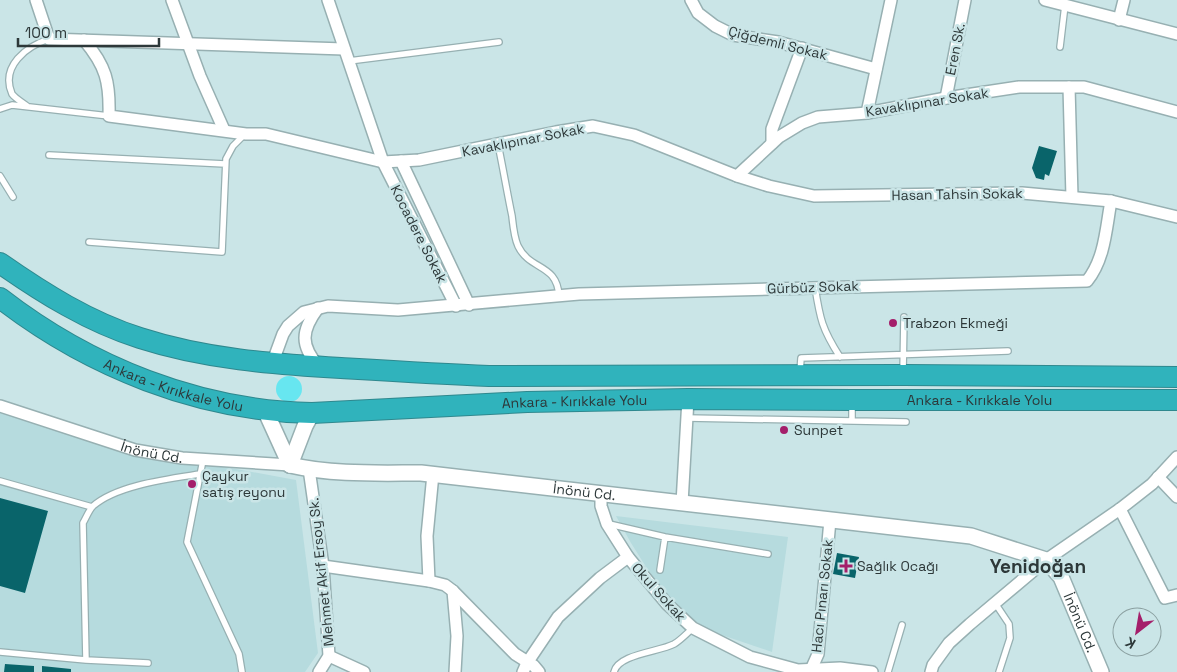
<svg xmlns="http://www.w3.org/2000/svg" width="1177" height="672" viewBox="0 0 1177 672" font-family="'Space Grotesk',sans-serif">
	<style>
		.built { fill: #b6dbde }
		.green { fill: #67e6f0 }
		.building { fill: #09646a }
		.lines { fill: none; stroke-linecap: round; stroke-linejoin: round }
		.lane-casing { stroke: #97b0b2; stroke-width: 8 }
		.street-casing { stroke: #97b0b2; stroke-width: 14 }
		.secondary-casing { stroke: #97b0b2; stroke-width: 18 }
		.highway-casing { stroke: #2f888e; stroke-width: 22 }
		.lane { stroke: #fff; stroke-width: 5.5 }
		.street { stroke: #fff; stroke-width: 11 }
		.secondary { stroke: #fff; stroke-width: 15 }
		.highway { stroke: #30b3bc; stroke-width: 20 }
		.poi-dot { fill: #a41e6a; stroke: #cae5e7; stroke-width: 2 }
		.labels { text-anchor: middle; stroke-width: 5; stroke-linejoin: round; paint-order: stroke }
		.street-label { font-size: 14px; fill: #2d3839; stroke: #cae5e7 }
		.poi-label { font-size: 14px; fill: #2d3839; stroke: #cae5e7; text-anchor: start }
		.district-label { font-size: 19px; font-weight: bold; fill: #2d3839; stroke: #cae5e7 }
	</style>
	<rect width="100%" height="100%" fill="#cae5e7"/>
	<!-- built -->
	<path class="built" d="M0,410L143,457L220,466L296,480L318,653L305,672H0Z
		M616,516L788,537L772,652L707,630L665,597L631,543Z"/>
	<!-- green -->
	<path class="green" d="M276 389a13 13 0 1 1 26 0a13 13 0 1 1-26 0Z"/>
	<!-- building -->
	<path class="building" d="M1039,146L1057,151L1049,176L1045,174L1044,180L1036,178L1032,168Z
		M0,498L48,511L25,593L0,586Z
		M837,553L859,557L855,578L833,574Z
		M5,664L34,666V672H4Z
		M42,666L71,669V672H42Z"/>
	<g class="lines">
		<defs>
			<path id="lane" d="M1060,47L1065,5
				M349,61L499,42
				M27,106C22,102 16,99 12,94C0,66 27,46 49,39
				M0,109L12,105L109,116
				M498,144C503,168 507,192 512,216C513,225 514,237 518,246C530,271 557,263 559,296
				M49,155L225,164
				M0,176L13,197
				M89,242L222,252L226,159L233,146L244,135
				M815,287C820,319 822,329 840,357
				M800,372L801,358L1008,351
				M903,373L904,317
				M687,418L906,422
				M852,421V403
				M203,460L187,542L239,654L242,672
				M0,481L92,507
				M609,524L665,537L768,554
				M660,570L665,537
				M995,603L1009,624L1010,638L999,672
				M0,652L86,660L148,663
				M86,660L83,523C86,518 89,510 93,506C117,485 168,479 200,474
				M614,672C618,654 659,652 674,644C681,640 687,633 693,628
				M888,672L902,625"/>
			<g id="street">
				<path d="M36,0L49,39L344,49"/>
				<path d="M172,0L200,76L224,130"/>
				<path d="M328,0L383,162L456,306"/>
				<path d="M691,0L698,13L715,26L733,35L778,42L876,69"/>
				<path d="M1045,0L1177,34"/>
				<path d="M1119,20L1124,0"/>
				<path d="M84,40C106,66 110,82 109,116L246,134H266L383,162L419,160L556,132L593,126L634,135L737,176L779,137L802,123L818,117L867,113L946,98L1019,87H1084L1177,112"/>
				<path d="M1069,87L1072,197"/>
				<path d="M946,98L965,0"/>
				<path d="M867,113L891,0"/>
				<path d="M772,143V129L802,48"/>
				<path d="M401,161L469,305"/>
				<path d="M737,176L769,186L814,196L1022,193L1111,201L1177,217"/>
				<path d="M318,308C301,331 300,345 319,367"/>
				<path d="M272,364L283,334L288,326L304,312L328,306L398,310L579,294L1087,281C1105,259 1106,228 1111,201"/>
				<path id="s1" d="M0,406L135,450L182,458L290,465"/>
				<path d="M309,469L323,566L329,656L319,672"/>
				<path d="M1158,477L1177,497"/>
				<path d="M601,493V506L607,524L628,557L667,604L693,628L750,657L798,670L840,668L872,672"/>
				<path d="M682,503L688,399"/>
				<path d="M1120,509L1165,598L1177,595"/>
				<path d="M323,566L429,581L445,585L453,591L515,654L534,666L539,672"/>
				<path d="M429,581L427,536L433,474"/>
				<path d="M453,591L457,636L455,672"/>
				<path d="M329,656L364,672"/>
				<path d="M523,672L527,663L558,617L600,578L628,557"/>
				<path d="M810,672L818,654L830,520"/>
				<path d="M931,672L933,665L949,643L970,624L1046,560L1120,509L1152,484L1177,457"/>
			</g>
			<g id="secondary">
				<path d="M265,410L290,465"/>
				<path id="s2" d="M290,465C333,475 377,473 421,473L971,536L1046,560L1061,577L1101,672"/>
				<path d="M290,465L305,426L312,413"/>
			</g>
			<g id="highway">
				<path d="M0,263C43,293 89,322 140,338C205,359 273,364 341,368C391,371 440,374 489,376L904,375L1177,377"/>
				<path id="s3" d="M0,298C89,367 199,411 312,413L527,402L688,399L853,400H1177"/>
			</g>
		</defs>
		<!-- lane casing -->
		<use href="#lane" class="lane-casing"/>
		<!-- street casing -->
		<use href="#street" class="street-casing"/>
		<!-- secondary casing -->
		<use href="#secondary" class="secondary-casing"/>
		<!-- highway casing -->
		<use href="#highway" class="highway-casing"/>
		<!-- lane -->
		<use href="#lane" class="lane"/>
		<!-- street -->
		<use href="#street" class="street"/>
		<!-- secondary -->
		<use href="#secondary" class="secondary"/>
		<!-- highway -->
		<use href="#highway" class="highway"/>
	</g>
	<!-- markers -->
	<g class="poi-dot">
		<circle cx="893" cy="323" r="5"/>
		<circle cx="784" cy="430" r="5"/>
		<circle cx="192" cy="484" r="5"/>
		<path d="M843.5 558.5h5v5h5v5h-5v5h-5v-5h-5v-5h5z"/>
	</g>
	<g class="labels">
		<!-- street labels -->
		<g class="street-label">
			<text transform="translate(778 43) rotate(14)" y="5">Çiğdemli Sokak</text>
			<text transform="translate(955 49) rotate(-79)" y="5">Eren Sk.</text>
			<text transform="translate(927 102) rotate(-9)" y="5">Kavaklıpınar Sokak</text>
			<text transform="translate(523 140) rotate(-11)" y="5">Kavaklıpınar Sokak</text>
			<text transform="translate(957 194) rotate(-1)" y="5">Hasan Tahsin Sokak</text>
			<text transform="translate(419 234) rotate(63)" y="5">Kocadere Sokak</text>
			<text transform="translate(813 287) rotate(-2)" y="5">Gürbüz Sokak</text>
			<text dy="5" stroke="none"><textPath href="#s3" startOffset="196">Ankara - Kırıkkale Yolu</textPath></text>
			<text dy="5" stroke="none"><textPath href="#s3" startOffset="1006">Ankara - Kırıkkale Yolu</textPath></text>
			<text dy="5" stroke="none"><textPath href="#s3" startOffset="601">Ankara - Kırıkkale Yolu</textPath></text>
			<text dy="5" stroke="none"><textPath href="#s1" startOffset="159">İnönü Cd.</textPath></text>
			<text dy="5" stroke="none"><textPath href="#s2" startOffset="296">İnönü Cd.</textPath></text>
			<text transform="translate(321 572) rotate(-96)" y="5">Mehmet Akif Ersoy Sk.</text>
			<text transform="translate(659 592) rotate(48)" y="5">Okul Sokak</text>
			<text transform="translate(822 596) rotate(-84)" y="5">Hacı Pınarı Sokak</text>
			<text dy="5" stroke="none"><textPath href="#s2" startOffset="836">İnönü Cd.</textPath></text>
		</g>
		<!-- poi labels -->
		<g class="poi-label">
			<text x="903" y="328">Trabzon Ekmeği</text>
			<text x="794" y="435">Sunpet</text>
			<text x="202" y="481">Çaykur<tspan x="202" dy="16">satış reyonu</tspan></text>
			<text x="857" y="571">Sağlık Ocağı</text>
		</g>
		<!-- district labels -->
		<g class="district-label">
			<text x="1038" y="573">Yenidoğan</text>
		</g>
	</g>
	<!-- north arrow -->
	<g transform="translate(1137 632) rotate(211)"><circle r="24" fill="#cae5e7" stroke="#8ba0a1"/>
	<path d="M0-4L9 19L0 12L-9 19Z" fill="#a41e6a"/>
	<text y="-8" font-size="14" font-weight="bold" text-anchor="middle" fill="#2d3839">K</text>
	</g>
	<!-- scale -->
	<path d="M18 38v8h141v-8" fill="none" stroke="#2d3839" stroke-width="2.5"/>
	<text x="25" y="38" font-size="15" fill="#2d3839" stroke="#cae5e7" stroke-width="4" paint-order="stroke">100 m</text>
</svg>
